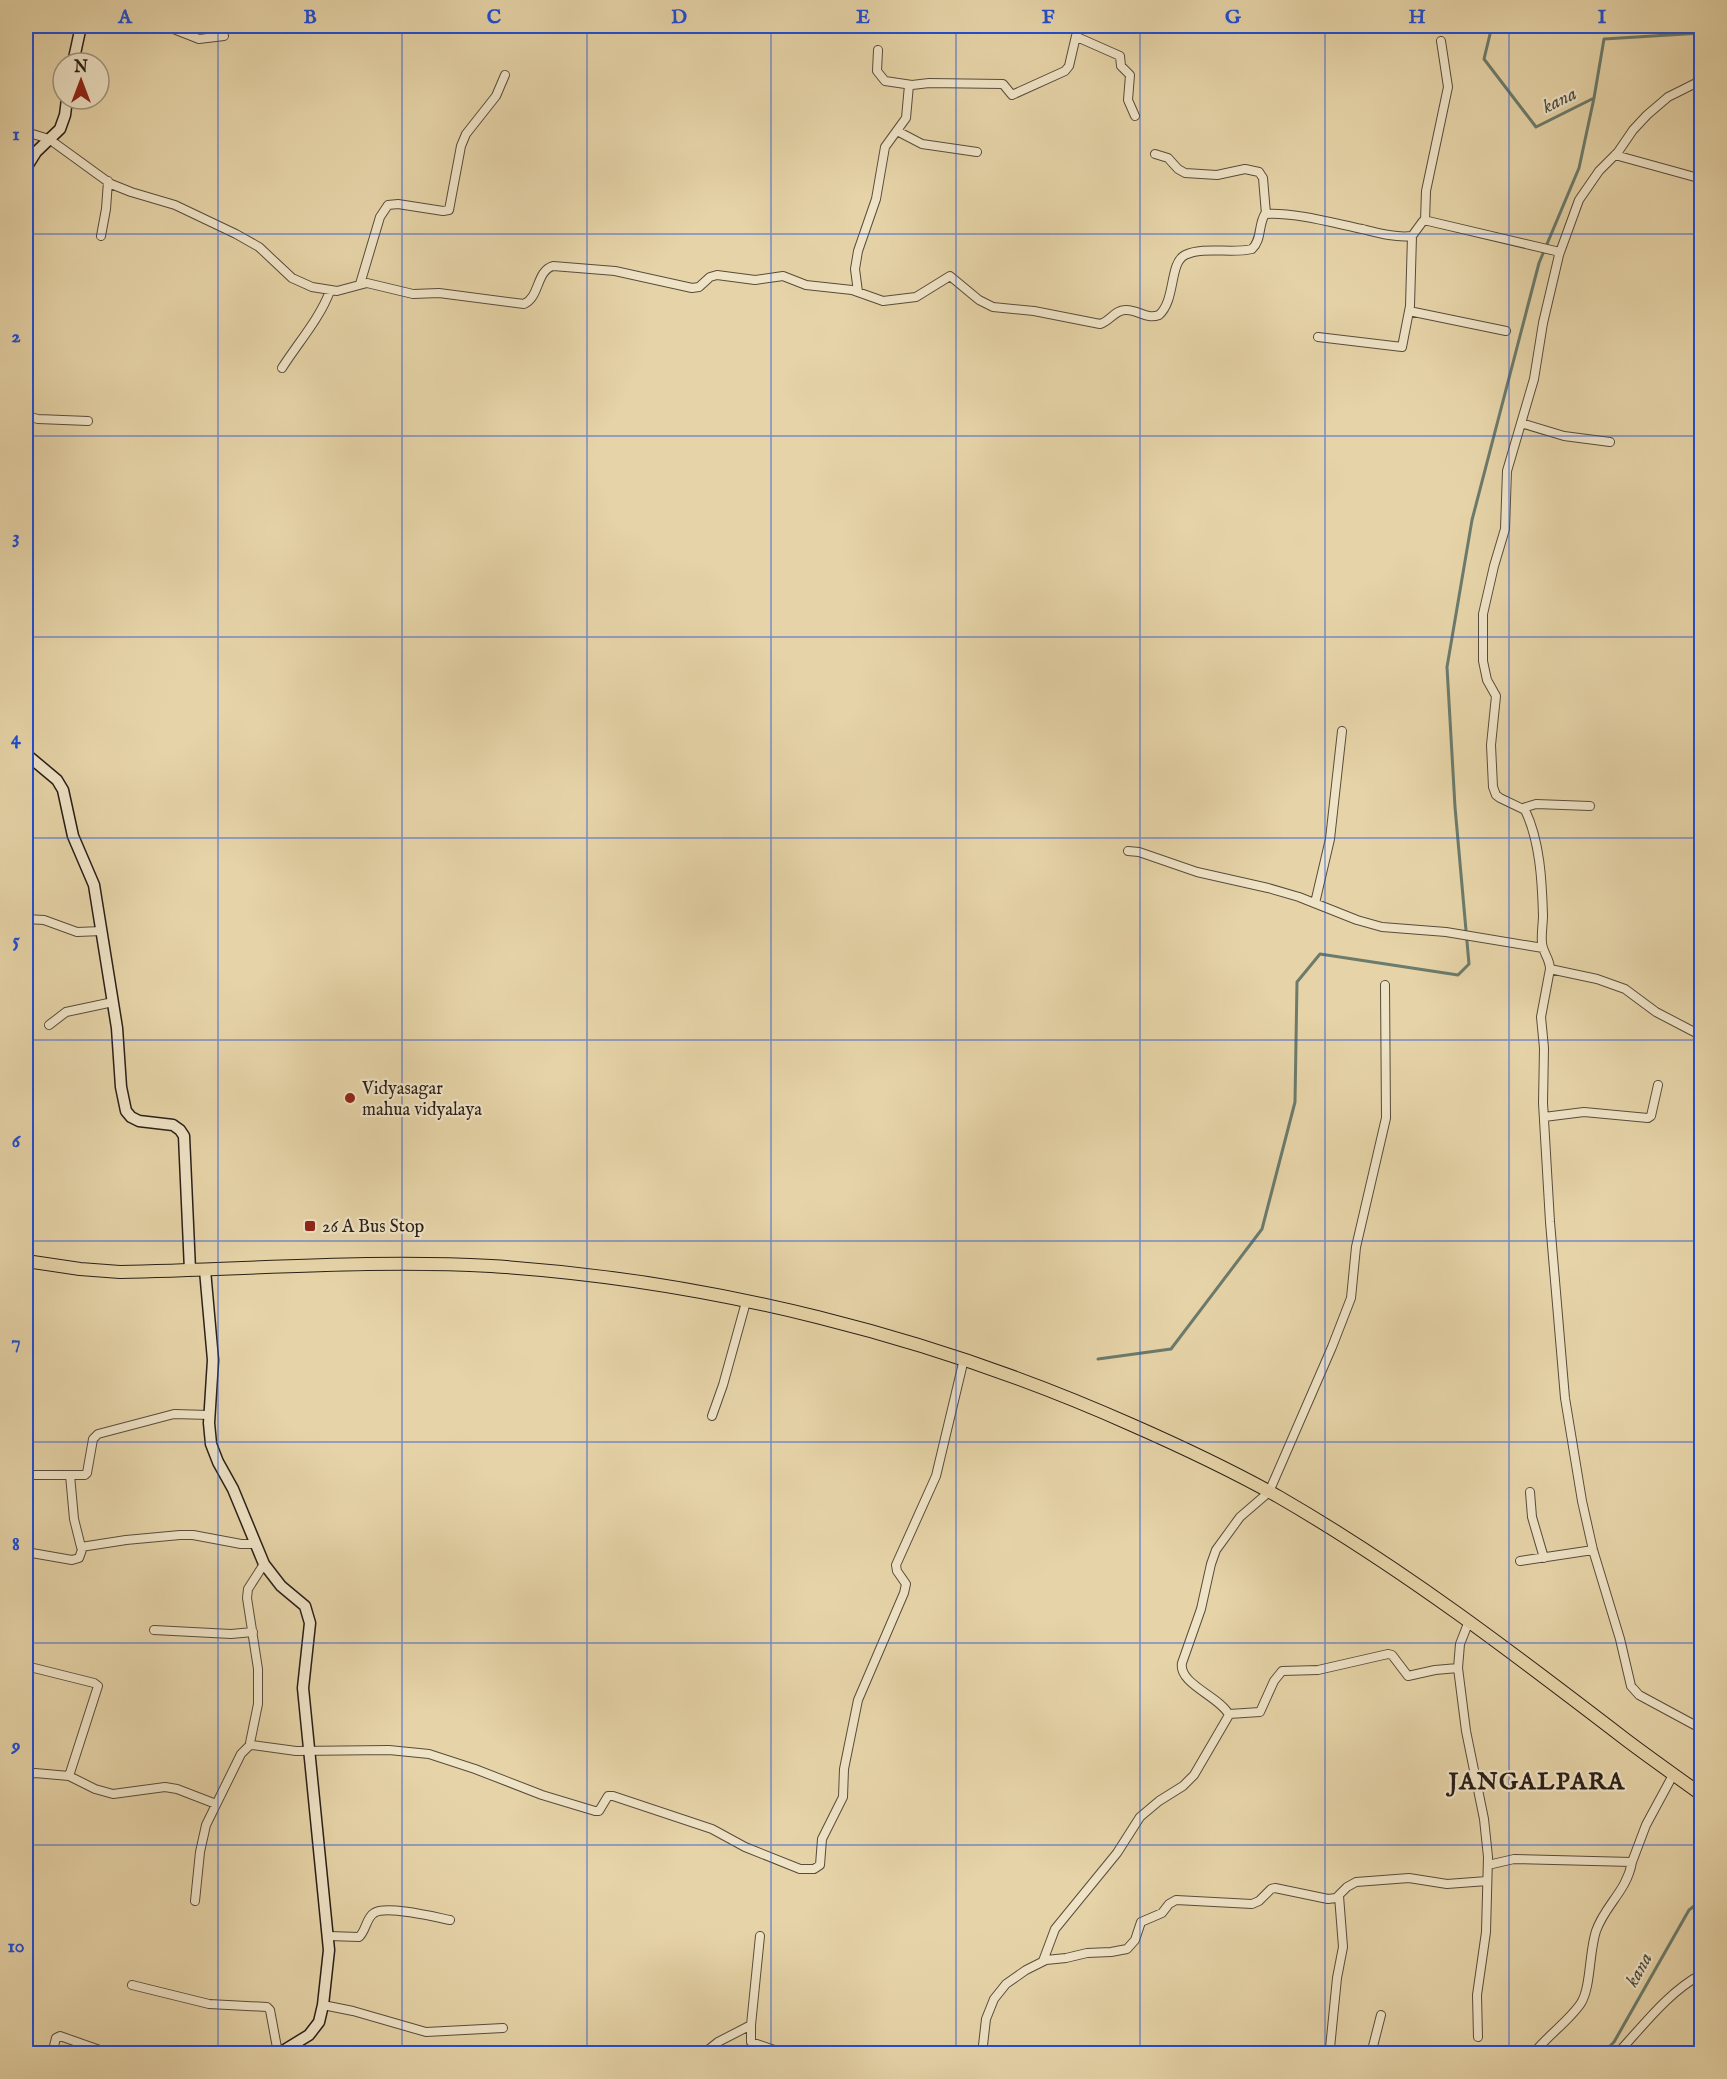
<svg xmlns="http://www.w3.org/2000/svg" width="1727" height="2079" viewBox="0 0 1727 2079" font-family="'IM FELL English',serif">
	<style>
		.lines { fill: none; stroke-linecap: round; stroke-linejoin: round }
		.stream { stroke: #6b7b6c; stroke-width: 3 }
		.street-casing { stroke: #584c3c; stroke-width: 10 }
		.secondary-casing { stroke: #291f18; stroke-width: 13 }
		.primary-casing { stroke: #291f18; stroke-width: 14 }
		.street { stroke: #efe3c6; stroke-width: 8 }
		.secondary { stroke: #efe3c6; stroke-width: 10 }
		.primary { stroke: #e6d4a8; stroke-width: 12 }
		.grid { fill: none; stroke: #1d4ed8; stroke-width: 1.5; stroke-opacity: 0.55 }
		.poi-dot { fill: #8f2418; stroke: #efe3c6; stroke-width: 2 }
		.labels { text-anchor: middle; stroke-width: 4.5; stroke-linejoin: round; paint-order: stroke }
		.poi-label { font-size: 18px; fill: #291f18; stroke: #efe3c6; text-anchor: start }
		.water-label { font-size: 20px; font-style: italic; fill: #4a4d42; stroke: #efe3c6 }
		.district-label { font-size: 24px; font-weight: bold; letter-spacing: 1.5px; fill: #291f18; stroke: #efe3c6 }
		.neatline { fill: none; stroke: #1d4ed8; stroke-width: 2 }
		.grid-label { font-size: 20px; text-anchor: middle; font-weight: bold; fill: #1d4ed8 }
	</style>
	<rect width="100%" height="100%" fill="#e6d4a8"/>
	<filter id="stains"><feTurbulence type="fractalNoise" baseFrequency=".00333" numOctaves="4"/><feColorMatrix values="0 0 0 0 .2 0 0 0 0 .09 0 0 0 0 .02 0 0 0 .5 -.17"/></filter>
	<radialGradient id="worn" r=".72"><stop offset=".6" stop-color="#630" stop-opacity="0"/><stop offset="1" stop-color="#630" stop-opacity=".3"/></radialGradient>
	<g class="lines">
		<!-- stream -->
		<path class="stream" d="M1492,26L1484,59L1536,127L1594,98L1604,39L1702,33
			M1098,1359L1171,1349L1262,1229L1295,1102L1297,982L1320,954L1458,975L1469,964L1455,807L1447,667L1472,520L1539,263L1579,168L1594,98
			M1602,2054L1614,2042L1689,1910L1702,1900"/>
		<defs>
			<path id="street" d="M166,26L199,39L224,36
				M1076,26L1077,37L1120,56L1121,66L1130,75L1128,100L1135,116
				M878,50L877,71L885,81L912,85L929,83L1003,84L1012,95L1065,71L1069,66L1076,36
				M1702,80L1668,97L1647,115L1633,130L1618,152L1599,171L1579,200L1559,255L1543,323L1534,379L1507,471L1505,529L1494,566L1483,614V661L1487,680L1496,696L1491,745L1493,787L1496,795L1500,798L1525,810C1540,841 1542,881 1543,915C1543,924 1541,934 1542,943C1543,953 1550,959 1550,969L1541,1017L1544,1048L1543,1103L1550,1222L1565,1398L1582,1501L1593,1550L1620,1639L1631,1686L1639,1695L1702,1729
				M897,131L922,144L977,152
				M26,132L49,139L111,184L131,192L175,205L236,234L259,247L292,278L312,287L337,291L367,283L413,294L439,293L524,304C540,297 536,271 553,266L615,271L692,288L699,287L710,277L717,275L755,280L783,276L806,285L852,290L883,301L916,297L950,276L979,300L993,307L1034,311L1100,324C1109,322 1115,310 1125,310C1138,309 1146,320 1159,315C1176,300 1169,263 1185,255C1204,246 1231,254 1252,249C1262,240 1258,225 1265,214C1294,212 1333,223 1362,229C1378,233 1396,238 1412,236L1423,221H1428L1560,252
				M1155,154L1168,158L1178,169L1185,173L1217,175L1245,169L1259,172L1263,178L1266,214
				M1615,155L1702,179
				M1425,221L1426,191L1448,87L1441,41
				M101,236L106,209L108,181
				M360,284L380,217L388,205L398,204L443,211L449,210L461,146L466,134L496,96L505,75
				M858,292L855,269L858,251L876,199L885,147L906,118L909,85
				M1409,311L1506,331
				M1318,337L1402,347L1410,306L1412,236
				M282,368C298,343 320,318 330,291
				M26,416L38,419L88,421
				M1521,423L1564,436L1610,442
				M1523,808L1536,804L1590,806
				M1128,851L1139,852L1197,872L1268,888L1299,897L1357,920L1382,927L1446,932L1543,948
				M1315,903L1330,839L1342,731
				M26,919L44,920L77,932L102,931
				M1550,969L1597,979L1625,989L1656,1012L1702,1036
				M49,1025L66,1012L113,1002
				M1544,1117L1584,1112L1648,1118L1651,1116L1658,1085
				M26,1168L27,1096
				M712,1416L723,1385L746,1302
				M26,1475H85L87,1473L93,1439L98,1434L174,1414L209,1415
				M70,1475L74,1519L81,1547L126,1540L180,1535H193L241,1544H256
				M1530,1492L1532,1517L1544,1558
				M26,1552L72,1560L79,1558L83,1547
				M1520,1561L1593,1550
				M264,1564L248,1589L247,1598L258,1669V1704L250,1743L252,1745L296,1751L389,1750L429,1754L475,1769L542,1795L595,1811H599L608,1796H613L712,1829L745,1847L800,1869H814L820,1865L822,1839L843,1797L844,1769L858,1700L904,1593L906,1584L897,1571L896,1565L936,1476L964,1359
				M1469,1621L1460,1644L1458,1668L1466,1731L1484,1819L1488,1857L1486,1932L1477,1995L1478,2037
				M154,1630L231,1634L253,1632
				M26,1666L94,1683L98,1686L69,1776
				M1229,1714L1260,1712L1274,1681L1282,1671L1318,1670L1388,1654L1392,1655L1408,1676L1435,1670L1458,1668
				M26,1775L35,1773L69,1776L95,1789L113,1794L165,1787L177,1789L216,1804
				M1694,1789L1702,1773
				M1488,1865L1514,1859L1632,1862L1646,1825L1673,1775
				M195,1901L200,1852L206,1825L241,1754L251,1744
				M329,1936L359,1937C366,1931 366,1918 374,1913C386,1905 435,1917 450,1920
				M1043,1961L1055,1929L1117,1853L1140,1817L1159,1801L1183,1786L1194,1775L1229,1715C1221,1697 1178,1684 1182,1663L1201,1609L1211,1564L1216,1550L1240,1517L1269,1492L1332,1347L1351,1298L1356,1247L1386,1118L1385,985
				M132,1985L209,2004L267,2007L270,2010L278,2053
				M323,2005L353,2011L426,2032L503,2028
				M751,2026V2042L786,2054
				M1330,2048L1337,1978L1343,1947L1339,1896
				M52,2054L56,2038L60,2036L111,2054
				M703,2054L718,2042L751,2025L760,1936
				M982,2054L986,2019L994,1999L1006,1984L1026,1970L1046,1960L1066,1958L1087,1953L1111,1952L1127,1949L1135,1940L1141,1922L1162,1913L1169,1904L1176,1900L1252,1904L1259,1901L1271,1889L1275,1888L1328,1899L1336,1898L1347,1887L1356,1882L1409,1878L1447,1884L1487,1881
				M1371,2054L1381,2015
				M1533,2054C1547,2036 1570,2020 1581,2003C1591,1987 1589,1952 1596,1931C1605,1905 1627,1891 1632,1862
				M1617,2054C1643,2026 1668,1992 1702,1974"/>
			<path id="secondary" d="M73,63L81,26
				M26,168L36,152L60,129L65,115L67,99
				M26,754L57,780L63,790L73,836L94,885L117,1028L121,1087L126,1111L131,1117L139,1121L173,1125L180,1130L184,1136L190,1270
				M205,1270L213,1360L209,1423L211,1444L218,1462L233,1489L264,1564L281,1586L305,1606L310,1623L303,1688L329,1950L323,2005L319,2022L309,2035L278,2054"/>
			<path id="primary" d="M26,1261L80,1269L120,1272C243,1270 367,1259 491,1266C709,1280 933,1336 1132,1425C1182,1447 1231,1470 1279,1497C1402,1568 1513,1653 1625,1739C1650,1758 1676,1776 1702,1795"/>
		</defs>
		<!-- street casing -->
		<use href="#street" class="street-casing"/>
		<!-- secondary casing -->
		<use href="#secondary" class="secondary-casing"/>
		<!-- primary casing -->
		<use href="#primary" class="primary-casing"/>
		<!-- street -->
		<use href="#street" class="street"/>
		<!-- secondary -->
		<use href="#secondary" class="secondary"/>
		<!-- primary -->
		<use href="#primary" class="primary"/>
	</g>
	<!-- grid -->
	<path class="grid" d="M218,26V2054M402,26V2054M587,26V2054M771,26V2054M956,26V2054M1140,26V2054M1325,26V2054M1509,26V2054M26,234H1702M26,436H1702M26,637H1702M26,838H1702M26,1040H1702M26,1241H1702M26,1442H1702M26,1643H1702M26,1845H1702"/>
	<!-- markers -->
	<g class="poi-dot">
		<circle cx="350" cy="1098" r="6"/>
		<rect x="304" y="1220" width="12" height="12" rx="3"/>
	</g>
	<g class="labels">
		<!-- poi labels -->
		<g class="poi-label">
			<text x="362" y="1094">Vidyasagar<tspan x="362" dy="21">mahua vidyalaya</tspan></text>
			<text x="322" y="1232">26 A Bus Stop</text>
		</g>
		<!-- water labels -->
		<g class="water-label">
			<text transform="translate(1559 99) rotate(-26)" y="7">kana</text>
			<text transform="translate(1638 1969) rotate(-61)" y="7">kana</text>
		</g>
		<!-- district labels -->
		<g class="district-label">
			<text x="1537" y="1789">JANGALPARA</text>
		</g>
	</g>
	<!-- margin -->
	<rect width="1727" height="2079" fill="none" stroke="#e6d4a8" stroke-width="66"/>
	<!-- north arrow -->
	<g transform="translate(81 81)"><circle r="28" fill="#efe3c6" stroke="#a09580" stroke-width="1.5"/>
	<path d="M0-4.5L10 22L0 15L-10 22Z" fill="#8f2418"/>
	<text y="-9" font-size="16" font-weight="bold" text-anchor="middle" fill="#291f18">N</text>
	</g>
	<rect x="33" y="33" width="1661" height="2013" class="neatline"/>
	<g class="grid-label">
		<text x="125" y="23">A</text>
		<text x="310" y="23">B</text>
		<text x="494" y="23">C</text>
		<text x="679" y="23">D</text>
		<text x="863" y="23">E</text>
		<text x="1048" y="23">F</text>
		<text x="1233" y="23">G</text>
		<text x="1417" y="23">H</text>
		<text x="1602" y="23">I</text>
		<text x="16" y="140">1</text>
		<text x="16" y="342">2</text>
		<text x="16" y="543">3</text>
		<text x="16" y="744">4</text>
		<text x="16" y="946">5</text>
		<text x="16" y="1147">6</text>
		<text x="16" y="1348">7</text>
		<text x="16" y="1550">8</text>
		<text x="16" y="1751">9</text>
		<text x="16" y="1952">10</text>
	</g>
	<rect width="100%" height="100%" filter="url(#stains)"/>
	<rect width="100%" height="100%" fill="url(#worn)"/>
</svg>
